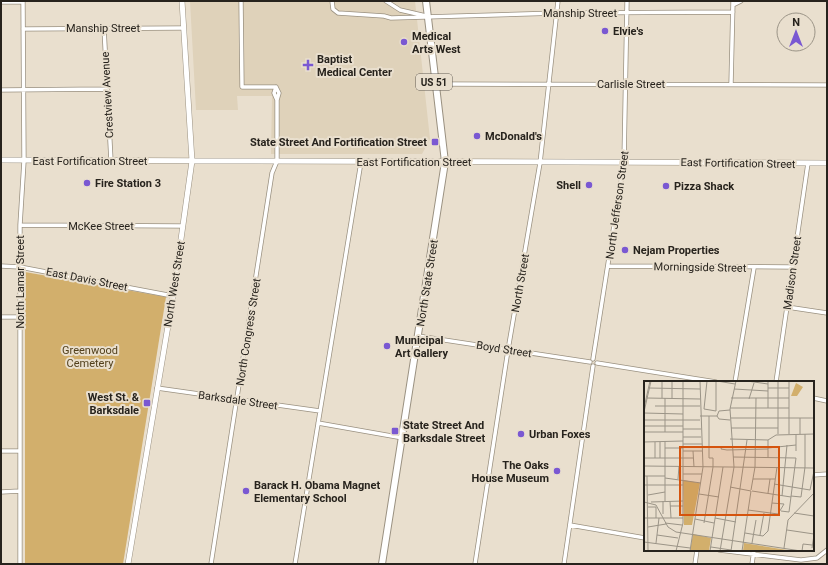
<svg xmlns="http://www.w3.org/2000/svg" width="828" height="565" viewBox="0 0 828 565" font-family="Roboto,sans-serif">
	<style>
		.built { fill: #dfd2ba }
		.green { fill: #d2af6c }
		.lines { fill: none; stroke-linecap: round; stroke-linejoin: round }
		.street-casing { stroke: #9a9181; stroke-width: 5 }
		.secondary-casing { stroke: #9a9181; stroke-width: 6 }
		.primary-casing { stroke: #9a9181; stroke-width: 8 }
		.street { stroke: #fff; stroke-width: 3.5 }
		.secondary { stroke: #fff; stroke-width: 5 }
		.primary { stroke: #fff; stroke-width: 6 }
		.poi-dot { fill: #7a58d2; stroke: #e9dfce; stroke-width: 1.5 }
		.labels { text-anchor: middle; stroke-width: 4; stroke-linejoin: round; paint-order: stroke }
		.shield { fill: #e9dfce; stroke: #615b52; stroke-width: 1 }
		.shield-label { font-size: 10px; font-weight: bold; fill: #27231d }
		.street-label { font-size: 11px; fill: #27231d; stroke: #e9dfce }
		.poi-label { font-size: 11px; font-weight: bold; fill: #27231d; stroke: #e9dfce; text-anchor: start }
		.park-label { font-size: 11px; fill: #52401c; stroke: #e9dfce }
		.inset-road { fill: none; stroke: #9b9487; stroke-width: 1 }
		.view { fill: #d5540e; fill-opacity: 0.15; stroke: #d5540e; stroke-width: 2 }
		.inset-edge { fill: none; stroke: #27231d; stroke-width: 2 }
	</style>
	<rect width="100%" height="100%" fill="#e9dfce"/>
	<!-- built -->
	<path class="built" d="M190,1H415L430,139L422,154H271L272,96H237L238,110H196Z"/>
	<!-- green -->
	<path class="green" d="M25,272L166,297L123,564H25Z"/>
	<g class="lines">
		<defs>
			<path id="street" d="M241,1L242,87H276
				M332,1L333,9L338,13L384,16L391,18L558,13L733,12
				M386,1L400,10L426,16
				M1,2H23
				M733,5L741,1
				M104,28L111,161
				M23,29L183,28
				M436,84L827,85
				M731,84L733,1
				M276,87L274,93L277,100
				M1,90L107,89
				M20,225L183,226
				M1,266L20,267L173,296
				M609,266L792,267
				M787,307L827,313
				M1,317H20
				M418,336L590,362
				M593,359L624,162L627,1
				M597,363L716,382
				M735,382L754,268
				M776,382L808,163
				M157,388L320,411
				M813,398L827,401
				M318,423L403,438
				M1,451H20
				M813,475L827,474
				M1,492L20,491
				M570,525L645,538
				M719,550L801,560L817,558L827,550
				M20,564V225L24,161L23,1
				M211,564L272,173L277,161V100L279,93L276,87
				M295,564L361,162
				M475,564L508,350L540,163L558,1
				M564,564L593,366
				M695,564L697,550
				M752,564L754,550"/>
			<path id="secondary" d="M1,160L827,163
				M128,564L173,296L192,161L182,1"/>
			<path id="primary" d="M382,564L445,162L426,1"/>
		</defs>
		<!-- street casing -->
		<use href="#street" class="street-casing"/>
		<!-- secondary casing -->
		<use href="#secondary" class="secondary-casing"/>
		<!-- primary casing -->
		<use href="#primary" class="primary-casing"/>
		<!-- street -->
		<use href="#street" class="street"/>
		<!-- secondary -->
		<use href="#secondary" class="secondary"/>
		<!-- primary -->
		<use href="#primary" class="primary"/>
	</g>
	<!-- markers -->
	<g class="poi-dot">
		<circle cx="605" cy="31" r="4"/>
		<circle cx="404" cy="42" r="4"/>
		<path d="M306 59h4v4h4v4h-4v4h-4v-4h-4v-4h4z"/>
		<circle cx="477" cy="136" r="4"/>
		<rect x="431" y="138" width="8" height="8" rx="2"/>
		<circle cx="87" cy="183" r="4"/>
		<circle cx="589" cy="185" r="4"/>
		<circle cx="666" cy="186" r="4"/>
		<circle cx="625" cy="250" r="4"/>
		<circle cx="387" cy="346" r="4"/>
		<rect x="143" y="399" width="8" height="8" rx="2"/>
		<rect x="391" y="427" width="8" height="8" rx="2"/>
		<circle cx="521" cy="434" r="4"/>
		<circle cx="557" cy="471" r="4"/>
		<circle cx="246" cy="491" r="4"/>
	</g>
	<g class="labels">
		<!-- shield labels -->
		<rect class="shield" x="416" y="74" width="36" height="16" rx="3"/>
		<g class="shield-label">
			<text x="434" y="86">US 51</text>
		</g>
		<!-- street labels -->
		<g class="street-label">
			<text x="580" y="17">Manship Street</text>
			<text x="103" y="32">Manship Street</text>
			<text x="631" y="88">Carlisle Street</text>
			<text transform="translate(107 95) rotate(-93)" y="4">Crestview Avenue</text>
			<text x="90" y="165">East Fortification Street</text>
			<text x="414" y="166">East Fortification Street</text>
			<text transform="translate(738 163) rotate(1)" y="4">East Fortification Street</text>
			<text transform="translate(617 205) rotate(-82)" y="4">North Jefferson Street</text>
			<text x="101" y="230">McKee Street</text>
			<text transform="translate(700 267) rotate(1)" y="4">Morningside Street</text>
			<text transform="translate(792 273) rotate(-82)" y="4">Madison Street</text>
			<text transform="translate(87 279) rotate(11)" y="4">East Davis Street</text>
			<text transform="translate(20 282) rotate(-90)" y="4">North Lamar Street</text>
			<text transform="translate(427 283) rotate(-81)" y="4">North State Street</text>
			<text transform="translate(520 283) rotate(-80)" y="4">North Street</text>
			<text transform="translate(174 284) rotate(-81)" y="4">North West Street</text>
			<text transform="translate(248 332) rotate(-81)" y="4">North Congress Street</text>
			<text transform="translate(504 349) rotate(9)" y="4">Boyd Street</text>
			<text transform="translate(238 400) rotate(8)" y="4">Barksdale Street</text>
		</g>
		<!-- poi labels -->
		<g class="poi-label">
			<text x="613" y="35">Elvie's</text>
			<text x="412" y="40">Medical<tspan x="412" dy="13">Arts West</tspan></text>
			<text x="317" y="63">Baptist<tspan x="317" dy="13">Medical Center</tspan></text>
			<text x="485" y="140">McDonald's</text>
			<text x="427" y="146" text-anchor="end">State Street And Fortification Street</text>
			<text x="95" y="187">Fire Station 3</text>
			<text x="581" y="189" text-anchor="end">Shell</text>
			<text x="674" y="190">Pizza Shack</text>
			<text x="633" y="254">Nejam Properties</text>
			<text x="395" y="344">Municipal<tspan x="395" dy="13">Art Gallery</tspan></text>
			<text x="139" y="401" text-anchor="end">West St. &amp;<tspan x="139" dy="13">Barksdale</tspan></text>
			<text x="403" y="429">State Street And<tspan x="403" dy="13">Barksdale Street</tspan></text>
			<text x="529" y="438">Urban Foxes</text>
			<text x="549" y="469" text-anchor="end">The Oaks<tspan x="549" dy="13">House Museum</tspan></text>
			<text x="254" y="489">Barack H. Obama Magnet<tspan x="254" dy="13">Elementary School</tspan></text>
		</g>
		<!-- park labels -->
		<g class="park-label">
			<text x="90" y="354">Greenwood<tspan x="90" dy="13">Cemetery</tspan></text>
		</g>
	</g>
	<!-- overview -->
	<g transform="translate(644 381)">
		<rect width="170" height="170" fill="#e9dfce"/>
		<path d="M152,2L159,6L153,15H147ZM39,99L56,102L48,144H40ZM49,153L67,157L65,170H46ZM100,162L143,169L99,170Z" fill="#d2af6c"/>
		<path class="inset-road" d="M63,0L60,28L72,30V0M73,0L91,3M103,0L124,3M124,0V27M145,0V53M5,7L56,8M124,7H145M90,8L124,10M3,17L56,18M18,17V0M87,17H145M28,18V0M105,18L110,2M11,25H56M0,27L6,0M86,27H145M0,31L7,0M0,32L39,33M56,35H73M87,37H170M0,39H39M39,39H56M86,39L75,38L73,35L75,30L86,29M0,45H39M87,47H134M39,48H57M0,51H39M21,51V17M134,53V0M156,53V37M39,56H57M86,58L124,59L132,54L170,53M0,61L39,60M11,61V77M16,61V77M39,63H58M78,65L77,68L83,69L124,68M21,67H39M124,67L152,64M39,70H58M49,70L50,86M152,70V53M89,76L152,77L145,131L137,130M0,77H49M124,77V59M0,85L170,87M39,93H58M0,95H21M3,95L4,170M21,97L57,102M34,98L35,85M109,98H131M130,103L166,109L170,90M0,104H39M86,106L107,110M107,109L111,86L112,17M108,110L147,116M124,112L126,98M55,113L75,116M4,114L21,111M138,115L143,64M147,115L157,116L161,86V53M21,120V60M26,120L27,137M0,121L12,124L24,146L32,151L157,170M7,121L39,120M26,125H39M4,126H12V137M104,129L134,133L140,123L128,122M150,132L170,135M19,133V120M0,137H39M71,137L92,141M51,138L70,142M21,142L38,144M60,142L69,86V77H65V35M4,146L22,143M143,149L170,153M101,152L119,155L124,150L133,86M13,154L34,157M116,154L120,132M0,161L46,167M12,162L15,137M108,162L112,139M67,166L87,169M140,167L144,139L170,112M168,167L170,154M32,170L39,142V0M46,170L59,86L56,0M66,170L79,86M76,170L90,86L86,28L92,0M87,170L103,59M98,170L107,110M158,170L159,163L168,164"/>
		<path class="view" d="M36,66H135V134H36Z"/>
		<rect width="170" height="170" class="inset-edge"/>
	</g>
	<!-- border -->
	<rect width="828" height="565" fill="none" stroke="#27231d" stroke-width="4"/>
	<!-- north arrow -->
	<g transform="translate(796 32)"><circle r="19" fill="#e9dfce" stroke="#9b9487"/>
	<path d="M0-3L7 15L0 10L-7 15Z" fill="#7a58d2"/>
	<text y="-6" font-size="11" font-weight="bold" text-anchor="middle" fill="#27231d">N</text>
	</g>
</svg>
